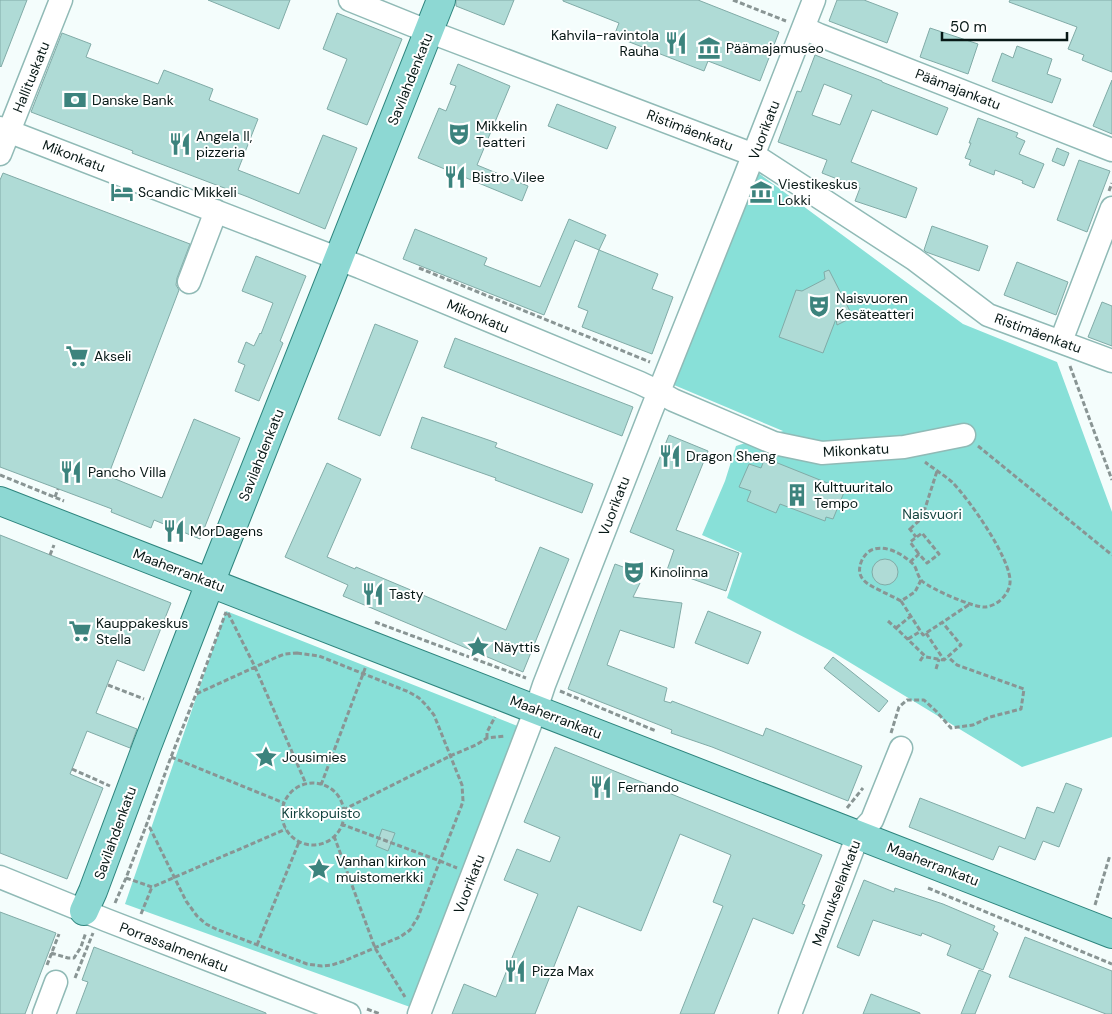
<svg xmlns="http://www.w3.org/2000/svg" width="1112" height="1014" viewBox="0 0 1112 1014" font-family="'DM Sans',sans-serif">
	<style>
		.green { fill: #88e0d8 }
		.building { fill: #afdbd6; stroke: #81aba7; fill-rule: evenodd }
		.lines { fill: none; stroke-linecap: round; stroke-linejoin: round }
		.minor-casing { stroke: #90bab6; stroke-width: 25 }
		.major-casing { stroke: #2d847d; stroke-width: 30 }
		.path { stroke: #899594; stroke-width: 3; stroke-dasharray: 5 2.5; stroke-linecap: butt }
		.minor { stroke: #fff; stroke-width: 22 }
		.major { stroke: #8dd8d3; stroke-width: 28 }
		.labels { text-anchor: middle; stroke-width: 4; stroke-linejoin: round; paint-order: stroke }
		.poi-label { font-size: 14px; fill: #071816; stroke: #fff; text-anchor: start }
		.street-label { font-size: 14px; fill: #071816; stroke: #fff }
		.park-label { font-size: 14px; fill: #144440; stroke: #fff }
	</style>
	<rect width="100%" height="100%" fill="#f4fdfc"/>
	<!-- green -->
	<path class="green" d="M757,172L963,324L1057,362L1112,512V737L1022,767L831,651L727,598L742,553L702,535L725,481L736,446L783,431L674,385Z
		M226,611L520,727L410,1007L125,904Z"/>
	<!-- building -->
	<path class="building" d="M0,0H27L1,67L0,66Z
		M208,0H290L279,29Z
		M456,0H514L504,25L456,6Z
		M563,0H698L779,32L760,81L708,61L704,71L614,36L619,23L563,1Z
		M837,0H864L898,13L887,43L829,21Z
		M1010,0H1112V72L1082,60L1084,55L1068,49L1077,27L1009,2Z
		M337,13L402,39L367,125L327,109L347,59L323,49Z
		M930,28L978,44L968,74L920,57Z
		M62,33L91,44L86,57L158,84L164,70L213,89L209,100L258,119L238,170L299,194L323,135L357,148L325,229L248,197L132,153L133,151L31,112Z
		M1017,46L1052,59L1047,74L1061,79L1052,103L992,81L1002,53L1013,58Z
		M815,55L882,81V82L948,108L937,135L872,110L851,162L917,188L906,218L855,201L860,188L822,173L827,160L778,142L797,91L801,92ZM824,84L852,95L840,125L812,115Z
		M458,64L510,86L477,165L528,186L522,201L418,158L439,108L446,111L456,86L450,84Z
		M1112,80V134L1093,126Z
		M557,104L616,127L607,149L548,126Z
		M978,118L1018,133L1016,137L1025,141L1019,154L1044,164L1034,188L1022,183L1023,181L995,170L994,175L969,165L971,160L965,158L971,143H969Z
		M1057,148L1069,153L1064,166L1052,161Z
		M1079,160L1110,171L1087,232L1057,220Z
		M3,173L190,244L177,278L176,285L179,290L108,476L162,498L194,419L240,438L200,539L154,520L151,528L111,512L112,509L0,467V180Z
		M569,219L606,235L599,250L575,240L544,315L403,259L415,229L487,258L484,265L540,287Z
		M932,226L988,246L979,271L926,252L924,250Z
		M599,250L658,274L652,289L673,297L652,354L582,327L588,311L578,307Z
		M256,256L306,276L280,341L283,343L259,401L235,391L245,365L238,362L246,342L254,346L260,333L261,334L273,303L242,291Z
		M1017,262L1068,282L1056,315L1004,295Z
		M829,270L853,317L837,325L836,319L823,353L779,337L796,290L802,291L825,279L824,272Z
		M1102,302L1112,306V346L1088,337Z
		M375,324L418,341L380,436L338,419Z
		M455,338L633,407L622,436L444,367Z
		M422,417L497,443L495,447L593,484L582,513L495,480L496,478L411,448Z
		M669,435L708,451L676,530L739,553L726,591L667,570L674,550L630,532Z
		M765,458L845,490L833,519L826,517L825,521L780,504L776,513L747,501L751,491L739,487L749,464L761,468Z
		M327,463L361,479L327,557L355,569L356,567L506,630L540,547L569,559L523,672L343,596L348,585L285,557Z
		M0,535L171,603L144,671L117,660L96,713L137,729L130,748L87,731L70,774L103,788L67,879L0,853Z
		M872 572a13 13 0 1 1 26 0a13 13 0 1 1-26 0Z
		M615,564L634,571L631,580L640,583L633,597L682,603L674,648L620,630L607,665L667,688L664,701L671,703L672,701L763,736L766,728L862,766L848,801L712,747L671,733L672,730L568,689Z
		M708,611L761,632L748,664L695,643Z
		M833,657L888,701L879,712L824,668Z
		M555,747L822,855L802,904L805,905L793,934L753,918L714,1014H680L723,906L713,902L731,855L680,834L641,931L578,906L535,1014H452L464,984L496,997L538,894L504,880L517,849L550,862L560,837L524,822Z
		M1066,783L1082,789L1059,847L1043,841L1035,860L999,846L993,860L909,827L920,798L1025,839L1037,807L1054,813Z
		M382,829L395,833L388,851L376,846Z
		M864,880L894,892L895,888L943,904L995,926L993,930L998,933L983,970L947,955L951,945L922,933L921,936L873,920L859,956L837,947Z
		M0,912L56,933L25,1014H0Z
		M1025,937L1112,971V1014H1106L1009,977Z
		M94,947L266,1013V1014H76L88,982L82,980Z
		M979,970L991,975L975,1014H961Z
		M871,994L920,1013V1014H863Z"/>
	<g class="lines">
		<defs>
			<path id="minor" d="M350,0L412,25L754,155L914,259L988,315L1112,361
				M804,28L819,35L1112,150
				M0,128L360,267L640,383L659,392L673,400L774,443L822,453L904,447L964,435
				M0,154L61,0
				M189,282L216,211
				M1061,341L1112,208
				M0,877L106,920L349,1014
				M44,1014L56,982
				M419,1014L536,709L544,685L650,414L744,179L814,0
				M790,1014L858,835L872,820L901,748"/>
			<path id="major" d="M0,501L1112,934
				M84,911L93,891L147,746L210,583L441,0"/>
		</defs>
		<!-- minor casing -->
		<use href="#minor" class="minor-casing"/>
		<!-- major casing -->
		<use href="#major" class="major-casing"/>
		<!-- path -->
		<path class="path" d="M733,0L786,21
			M1109,191L1112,183
			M419,268L650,362
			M1070,366L1112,480
			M978,446L1112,555
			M0,475L64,501
			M55,497L58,489
			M909,528L916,537
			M910,529L922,518L937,471
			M50,555L54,545
			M910,562L919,554L927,563L939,554L922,533L910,542L919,554
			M921,580L915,592L901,601C894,597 887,594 881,591C867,584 854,578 862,560C873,538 900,551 913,564C917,568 917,576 922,581C931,589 972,607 984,607C996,607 1009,595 1010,583C1012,560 969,499 952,482C944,475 934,469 925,462
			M901,601L923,635L970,604
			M228,613L255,667L306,784
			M888,621L896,628L926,657L943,660
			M375,622L526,678
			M896,628L911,616
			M926,633L944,660L961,645L942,622
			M908,639L921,631
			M297,653L319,656L409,692L419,698L426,705L434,715L462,785L463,801L461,807L418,917L410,930L400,937L344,961L332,965L322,966L307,964L216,929L206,924L197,916L186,901L150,828L146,826L171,757L196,694L277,657L285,654Z
			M920,661L924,655
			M936,669L939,659
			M108,685L144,699
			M560,691L656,731
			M196,693L226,612
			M891,733L899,707L907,700H924L936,711L951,728L973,725L990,717L1021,709L1024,689L957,665L948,657
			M487,738V732L495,717
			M171,757L284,803
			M72,769L110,786
			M282 814a31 31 0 1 1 62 0a31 31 0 1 1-62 0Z
			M321,785L366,666
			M847,808L863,788
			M343,810L450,756L476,745L487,738L505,736
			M341,824L440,861L457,868
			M334,836L375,948L405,997
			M126,878L152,887L286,829
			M928,888L1112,964
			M115,903L126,878L146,826
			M1095,905L1110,855
			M141,914L152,887
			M257,945L299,842
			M51,953L68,958H74L81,947L86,932
			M47,965L59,934
			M75,978L93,933
			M367,1009L380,1014"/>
		<!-- minor -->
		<use href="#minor" class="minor"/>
		<!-- major -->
		<use href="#major" class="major"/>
	</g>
	<!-- icons -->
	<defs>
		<symbol id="restaurant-bare" viewBox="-9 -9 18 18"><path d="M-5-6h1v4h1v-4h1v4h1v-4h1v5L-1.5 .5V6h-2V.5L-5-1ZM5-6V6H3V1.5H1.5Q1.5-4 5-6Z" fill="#3c837d" stroke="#fff" stroke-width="2.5" paint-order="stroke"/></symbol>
		<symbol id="museum-bare" viewBox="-9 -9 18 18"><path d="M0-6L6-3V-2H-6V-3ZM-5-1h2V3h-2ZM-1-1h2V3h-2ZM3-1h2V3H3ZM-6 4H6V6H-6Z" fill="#3c837d" stroke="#fff" stroke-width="2.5" paint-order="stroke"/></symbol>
		<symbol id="bank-bare" viewBox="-9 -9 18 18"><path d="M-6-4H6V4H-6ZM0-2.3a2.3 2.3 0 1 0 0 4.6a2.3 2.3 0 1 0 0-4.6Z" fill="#3c837d" stroke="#fff" stroke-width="2.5" paint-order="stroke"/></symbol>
		<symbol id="theatre-bare" viewBox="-9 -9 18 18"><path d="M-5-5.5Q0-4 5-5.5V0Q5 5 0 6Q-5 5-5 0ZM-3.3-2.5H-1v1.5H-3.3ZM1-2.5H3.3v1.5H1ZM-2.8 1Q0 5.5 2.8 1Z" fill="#3c837d" stroke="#fff" stroke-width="2.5" paint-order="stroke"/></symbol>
		<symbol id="hotel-bare" viewBox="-9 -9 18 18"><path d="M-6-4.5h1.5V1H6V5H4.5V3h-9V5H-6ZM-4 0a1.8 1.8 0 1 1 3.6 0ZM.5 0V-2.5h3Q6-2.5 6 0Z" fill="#3c837d" stroke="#fff" stroke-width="2.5" paint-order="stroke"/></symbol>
		<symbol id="supermarket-bare" viewBox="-9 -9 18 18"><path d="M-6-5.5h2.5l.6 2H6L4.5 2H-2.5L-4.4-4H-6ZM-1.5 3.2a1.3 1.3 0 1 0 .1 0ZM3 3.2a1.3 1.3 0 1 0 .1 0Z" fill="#3c837d" stroke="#fff" stroke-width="2.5" paint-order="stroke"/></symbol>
		<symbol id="building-bare" viewBox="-9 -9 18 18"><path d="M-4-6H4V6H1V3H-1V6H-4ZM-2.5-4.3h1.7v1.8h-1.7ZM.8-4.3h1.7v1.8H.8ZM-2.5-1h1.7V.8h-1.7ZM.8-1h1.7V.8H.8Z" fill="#3c837d" stroke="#fff" stroke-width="2.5" paint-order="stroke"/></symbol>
		<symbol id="sight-bare" viewBox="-9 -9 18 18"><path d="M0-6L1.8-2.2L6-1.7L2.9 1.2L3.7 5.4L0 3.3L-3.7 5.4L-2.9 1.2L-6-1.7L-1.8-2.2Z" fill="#3c837d" stroke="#fff" stroke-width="2.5" paint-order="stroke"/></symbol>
	</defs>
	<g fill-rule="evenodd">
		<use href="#restaurant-bare" x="660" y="27" width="32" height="32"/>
		<use href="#museum-bare" x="693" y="32" width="32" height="32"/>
		<use href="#bank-bare" x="59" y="84" width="32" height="32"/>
		<use href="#theatre-bare" x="443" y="118" width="32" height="32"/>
		<use href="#restaurant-bare" x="164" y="128" width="32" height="32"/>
		<use href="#restaurant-bare" x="439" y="161" width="32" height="32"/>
		<use href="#hotel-bare" x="106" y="176" width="32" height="32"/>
		<use href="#museum-bare" x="745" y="176" width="32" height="32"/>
		<use href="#theatre-bare" x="803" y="290" width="32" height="32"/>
		<use href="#supermarket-bare" x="61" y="340" width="32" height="32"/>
		<use href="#restaurant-bare" x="654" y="440" width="32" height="32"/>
		<use href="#restaurant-bare" x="55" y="456" width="32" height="32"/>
		<use href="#building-bare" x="781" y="479" width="32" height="32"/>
		<use href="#restaurant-bare" x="158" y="515" width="32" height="32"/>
		<use href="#theatre-bare" x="618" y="556" width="32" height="32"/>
		<use href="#restaurant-bare" x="357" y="578" width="32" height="32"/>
		<use href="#supermarket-bare" x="64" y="615" width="32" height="32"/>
		<use href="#sight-bare" x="462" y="631" width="32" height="32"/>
		<use href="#sight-bare" x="250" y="741" width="32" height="32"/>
		<use href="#restaurant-bare" x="585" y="771" width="32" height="32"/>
		<use href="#sight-bare" x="303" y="853" width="32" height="32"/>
		<use href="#restaurant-bare" x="499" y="955" width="32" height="32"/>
	</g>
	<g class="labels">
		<!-- poi labels -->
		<g class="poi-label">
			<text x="659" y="40" text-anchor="end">Kahvila-ravintola<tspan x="659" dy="16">Rauha</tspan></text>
			<text x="726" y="53">Päämajamuseo</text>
			<text x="92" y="105">Danske Bank</text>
			<text x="476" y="131">Mikkelin<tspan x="476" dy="16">Teatteri</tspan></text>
			<text x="196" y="141">Angela II,<tspan x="196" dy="16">pizzeria</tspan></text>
			<text x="472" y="182">Bistro Vilee</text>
			<text x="778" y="189">Viestikeskus<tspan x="778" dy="16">Lokki</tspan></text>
			<text x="138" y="197">Scandic Mikkeli</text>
			<text x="836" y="303">Naisvuoren<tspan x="836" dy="16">Kesäteatteri</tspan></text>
			<text x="94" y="361">Akseli</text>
			<text x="686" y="461">Dragon Sheng</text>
			<text x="88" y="477">Pancho Villa</text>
			<text x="814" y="492">Kulttuuritalo<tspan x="814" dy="16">Tempo</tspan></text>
			<text x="190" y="536">MorDagens</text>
			<text x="650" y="577">Kinolinna</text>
			<text x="389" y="599">Tasty</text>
			<text x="96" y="628">Kauppakeskus<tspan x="96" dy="16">Stella</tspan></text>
			<text x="494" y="652">Näyttis</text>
			<text x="282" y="762">Jousimies</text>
			<text x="618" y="792">Fernando</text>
			<text x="336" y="866">Vanhan kirkon<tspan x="336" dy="16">muistomerkki</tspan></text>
			<text x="532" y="976">Pizza Max</text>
		</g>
		<!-- street labels -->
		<g class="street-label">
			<text transform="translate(31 77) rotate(-68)" y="5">Hallituskatu</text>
			<text transform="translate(410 79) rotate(-68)" y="5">Savilahdenkatu</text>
			<text transform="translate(958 89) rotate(21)" y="5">Päämajankatu</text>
			<text transform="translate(690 130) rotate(21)" y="5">Ristimäenkatu</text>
			<text transform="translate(764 130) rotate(-69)" y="5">Vuorikatu</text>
			<text transform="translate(74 156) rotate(21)" y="5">Mikonkatu</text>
			<text transform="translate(478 316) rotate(23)" y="5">Mikonkatu</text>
			<text transform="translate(1038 333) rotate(20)" y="5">Ristimäenkatu</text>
			<text transform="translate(856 450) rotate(-3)" y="5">Mikonkatu</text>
			<text transform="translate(261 455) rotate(-68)" y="5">Savilahdenkatu</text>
			<text transform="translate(614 506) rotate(-69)" y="5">Vuorikatu</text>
			<text transform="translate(179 570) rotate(21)" y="5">Maaherrankatu</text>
			<text transform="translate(556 717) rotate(21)" y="5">Maaherrankatu</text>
			<text transform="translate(115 833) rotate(-70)" y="5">Savilahdenkatu</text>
			<text transform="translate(933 864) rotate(21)" y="5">Maaherrankatu</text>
			<text transform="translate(469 884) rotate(-69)" y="5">Vuorikatu</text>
			<text transform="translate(836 893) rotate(-69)" y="5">Maunukselankatu</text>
			<text transform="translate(174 947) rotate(21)" y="5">Porrassalmenkatu</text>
		</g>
		<!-- park labels -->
		<g class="park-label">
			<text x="932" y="519">Naisvuori</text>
			<text x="321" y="818">Kirkkopuisto</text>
		</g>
	</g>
	<!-- scale -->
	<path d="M942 32v8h125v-8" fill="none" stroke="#071816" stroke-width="2.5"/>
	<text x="950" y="32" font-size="15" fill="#071816" stroke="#ffffff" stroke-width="4" paint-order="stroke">50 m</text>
</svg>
